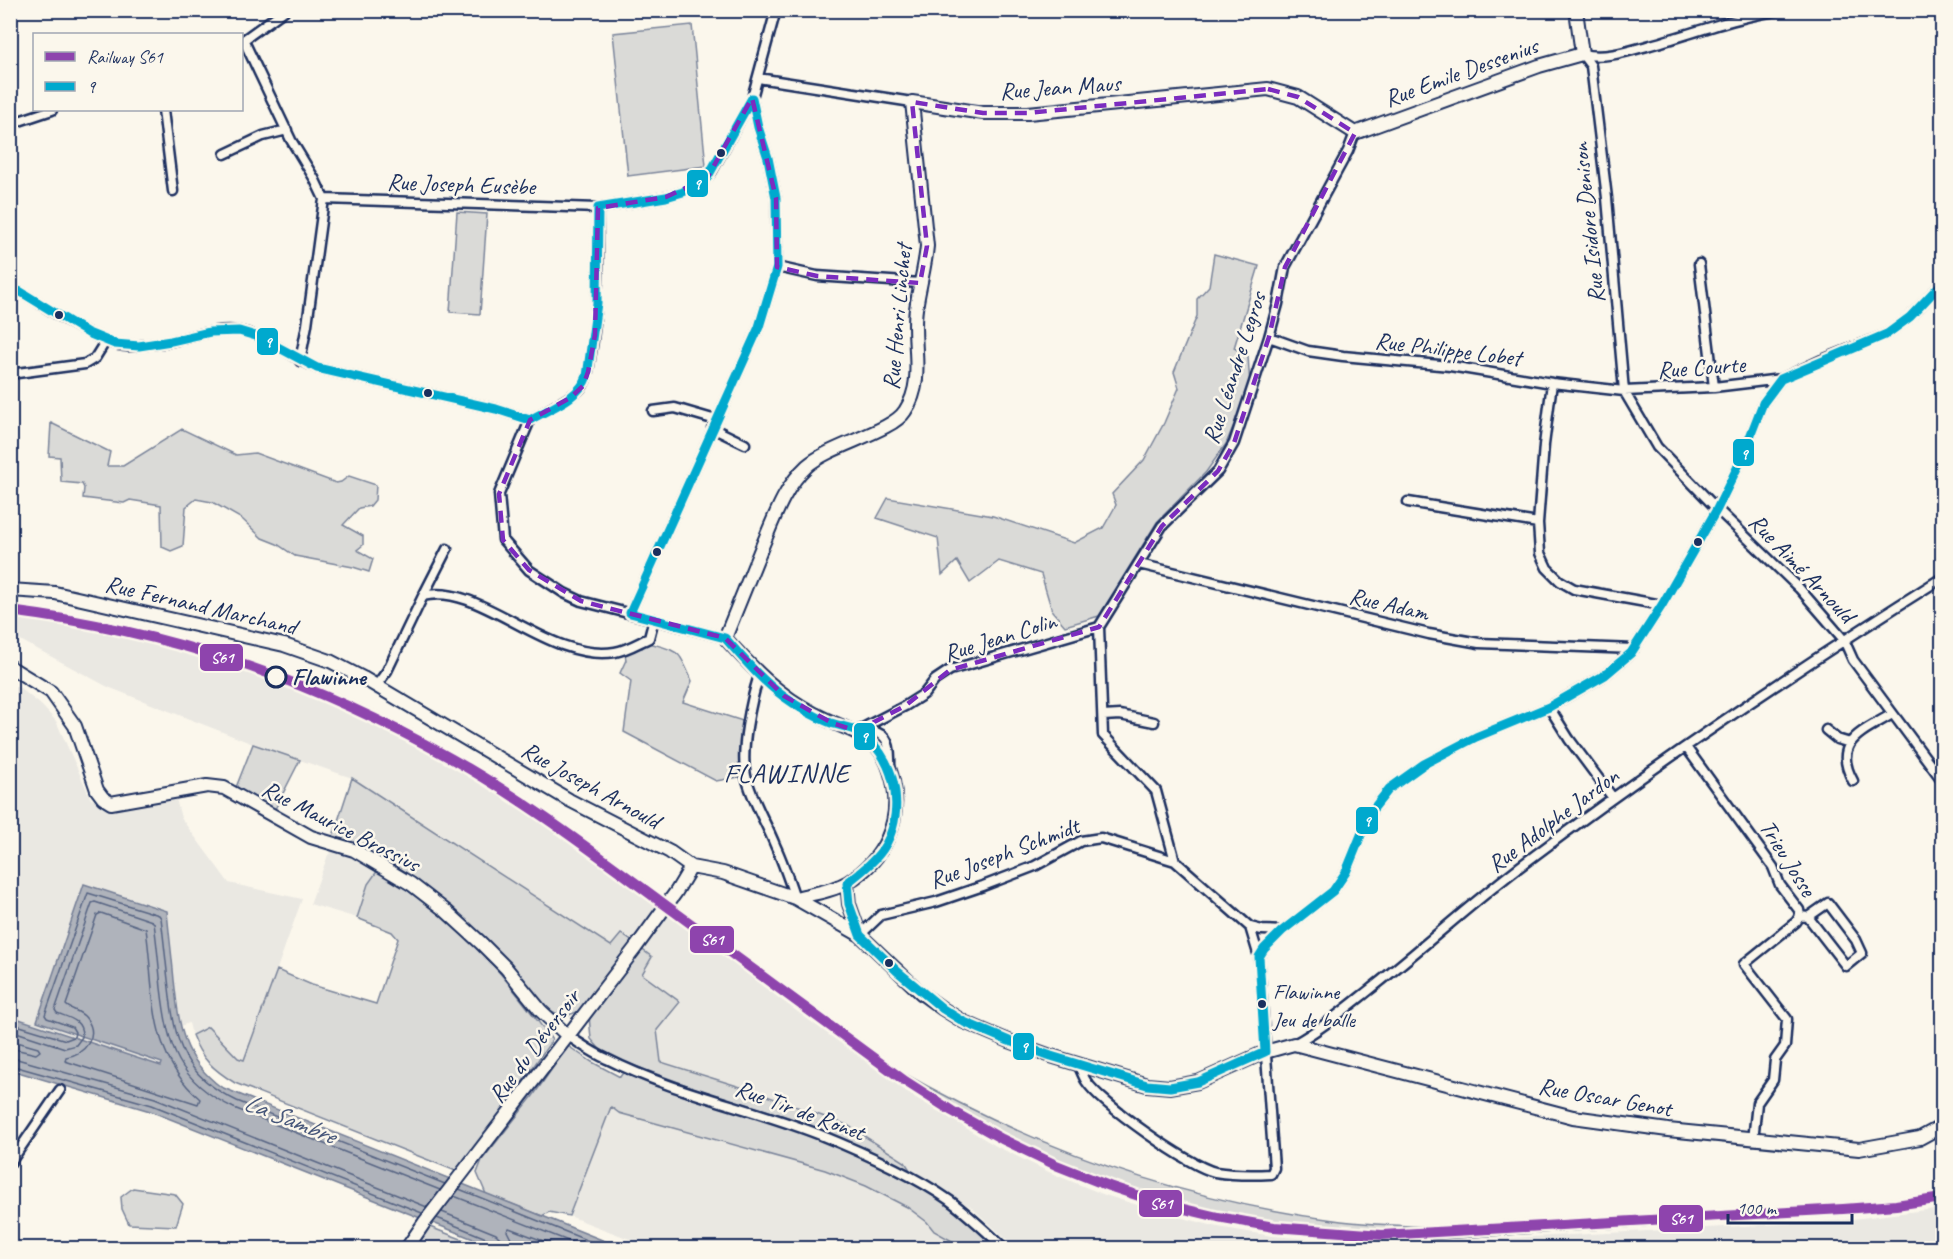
<svg xmlns="http://www.w3.org/2000/svg" width="1953" height="1259" viewBox="0 0 1953 1259" font-family="Caveat,sans-serif">
	<style>
		.built { fill: #eae8e2 }
		.green { fill: #dadad7; stroke: #7a849a; stroke-width: 1.5 }
		.water { fill: #afb3bb; stroke: #747e96; stroke-width: 1.5 }
		.lines { fill: none; stroke-linecap: round; stroke-linejoin: round }
		.shore { stroke: #566483; stroke-width: 1.5 }
		.street-casing { stroke: #1b2f5e; stroke-width: 13 }
		.secondary-casing { stroke: #1b2f5e; stroke-width: 16 }
		.street { stroke: #fbf7ec; stroke-width: 8 }
		.secondary { stroke: #fbf7ec; stroke-width: 12 }
		.rail { stroke: #1b2f5e; stroke-width: 2 }
		.bus-1-casing { stroke: #fbf7ec; stroke-width: 14 }
		.bus-1 { stroke: #00a9ce; stroke-width: 9 }
		.rail-1-casing { stroke: #fbf7ec; stroke-width: 15 }
		.rail-1 { stroke: #8e44ad; stroke-width: 10 }
		.marked { fill: none; stroke: #7b2cbf; stroke-width: 4.5; stroke-dasharray: 12 8; stroke-linejoin: round }
		.bus-dot { fill: #1b2f5e; stroke: #fbf7ec; stroke-width: 2 }
		.stop-dot { fill: #fbf7ec; stroke: #1b2f5e; stroke-width: 3 }
		.labels { text-anchor: middle; stroke-width: 5; stroke-linejoin: round; paint-order: stroke }
		.bus-label { font-size: 22px; fill: #1b2f5e; stroke: #fbf7ec; text-anchor: start }
		.street-label { font-size: 24px; fill: #1b2f5e; stroke: #fbf7ec }
		.stop-label { font-size: 24px; font-weight: bold; fill: #1b2f5e; stroke: #fbf7ec; text-anchor: start }
		.water-label { font-size: 26px; font-style: italic; fill: #47577a; stroke: #fbf7ec }
		.quarter-label { font-size: 27px; letter-spacing: 1.5px; fill: #1b2f5e; stroke: #fbf7ec }
		.line-badge { stroke: #fbf7ec; stroke-width: 2 }
		.badge-label { font-size: 16px; text-anchor: middle; font-weight: bold; fill: #fff }
	</style>
	<rect width="100%" height="100%" fill="#fbf7ec"/>
	<filter id="ink" filterUnits="userSpaceOnUse"><feTurbulence type="fractalNoise" baseFrequency=".0167" numOctaves="2"/><feDisplacementMap in="SourceGraphic" scale="12" xChannelSelector="R" yChannelSelector="G"/><feConvolveMatrix kernelMatrix="1 2 1 2 8 2 1 2 1" color-interpolation-filters="sRGB"/></filter>
	<g filter="url(#ink)">
		<!-- built -->
		<path class="built" d="M10,614L78,625L135,637L195,654L252,672L303,692L401,737L447,762L535,816L701,936L757,982L911,1095L996,1146L1051,1173L1105,1195L1160,1212L1218,1227L1272,1236L1381,1245L1837,1221L1942,1208V1248H1016L971,1207L912,1173L905,1162L750,1090L661,1062L657,1030L642,973L652,957L622,934L611,947L352,778L253,744L108,687L11,635Z
			M10,684L20,688L41,705L56,721L91,799L114,807L175,795L181,818L229,883L302,899L244,1061L238,1058L208,1027L192,1035L189,1023L180,1026L177,1010L161,1066L11,1016Z
			M333,850H341L378,870L368,884L357,918L310,904L328,855Z
			M611,1107L619,1113L825,1170L866,1186L907,1207L928,1222L935,1231L952,1241L975,1248H653L569,1216Z"/>
		<!-- green -->
		<path class="green" d="M692,25L706,166L628,176L613,33Z
			M457,212L487,214L480,314L450,312Z
			M1214,254L1259,266L1234,348L1248,356L1250,386L1226,444L1206,472L1157,522L1099,616L1065,626L1052,611L1041,574L999,561L970,583L957,561L942,575L938,538L877,518L888,498L993,516L1074,543L1103,528L1116,505L1112,494L1144,460L1164,423L1179,388L1174,372L1197,316V299L1209,286Z
			M51,423L110,452L107,466H123L182,429L236,455L255,453L336,483L341,482L349,476L376,485L375,500L370,506L359,508L343,525L363,536V545L357,550L373,559L369,572L353,567L295,556L277,544L262,538L242,519L212,502L196,499L186,507L183,546L171,551L162,547L161,505L130,500L124,503L83,498L84,488L82,484L61,482L60,457L49,456Z
			M647,642C680,653 678,648 692,681L683,702L749,723L739,777L716,781L624,732L631,681L620,673L626,660L625,654L640,647L642,648Z
			M253,744L300,760L274,811L235,790Z
			M352,778L611,946L621,934L633,942L582,1010L564,1017L545,1008L471,925L416,881L389,862L333,836Z
			M378,870C395,880 413,890 428,902C477,941 515,990 552,1040L503,1110L456,1171L235,1083C214,1070 201,1059 192,1035L208,1027L238,1058L244,1060L277,970L312,985L376,1004L398,939L392,932L357,918L368,884Z
			M640,948L652,957L642,974L680,1002L657,1030L661,1062L750,1090L847,1125L905,1162L912,1173L864,1148L788,1117L700,1090L605,1055L591,1039L589,1015Z
			M568,1046L592,1062L620,1077L626,1068L817,1134L947,1199L1000,1248H975L952,1241L934,1231L927,1222L907,1207L866,1186L825,1170L619,1113L611,1107L569,1216L549,1212L542,1216L486,1194L477,1173L482,1160L533,1096Z
			M895,1068C1033,1148 1182,1201 1341,1221C1377,1225 1414,1226 1450,1228C1321,1237 1189,1216 1068,1166C1054,1160 1041,1152 1028,1146C1005,1135 981,1124 959,1111C937,1097 916,1082 895,1068Z
			M133,1188L175,1194L183,1204L176,1226L129,1224L122,1209L121,1197Z
			M427,1226L485,1248H414Z"/>
		<!-- water -->
		<path class="water" d="M84,884L167,911C169,934 172,957 174,980C179,1025 182,1058 221,1087L622,1248H496L150,1111L11,1070L10,1016L161,1066L162,1063L37,1021Z"/>
		<g class="lines">
			<!-- shore -->
			<path class="shore" d="M101,913L146,929C155,991 147,1054 200,1099L198,1104L65,1061L66,1057C85,1054 100,1036 86,1018C81,1011 71,1010 66,1005L97,915Z
				M10,1023L66,1040L74,1037L75,1032L72,1027L47,1018L45,1015L88,893L159,915L161,918C164,941 166,964 169,988C175,1043 183,1075 237,1101L445,1184
				M10,1030L65,1048L76,1045L82,1037C83,1020 70,1018 57,1013L55,1010L92,903L95,902L152,921L154,923C157,945 159,966 161,988C168,1047 177,1081 234,1108L440,1190
				M10,1040L38,1048L40,1051L36,1054L10,1048
				M10,1057L155,1098L427,1207
				M10,1065L152,1105L422,1213
				M459,1189L606,1248
				M454,1196L586,1248
				M442,1212L496,1234L502,1240L503,1248
				M437,1218L491,1240L495,1244L496,1248
				M512,1248V1241L507,1231L509,1228L562,1248"/>
			<defs>
				<path id="street" d="M242,41L285,10
					M244,41L291,140L314,178L324,199L307,325L300,361
					M1582,54L1591,66L1607,198L1624,391L1657,447L1717,509L1799,588L1844,640L1853,660L1942,780
					M1582,54C1604,59 1626,52 1647,46C1692,34 1737,16 1783,10
					M758,78L912,102
					M163,110L173,191
					M10,124L52,110
					M225,154L263,136L287,130
					M324,199L598,208L666,197L683,192L707,178L712,171L752,98L776,10
					M1699,264L1714,387
					M777,267L817,276L920,283
					M10,288L21,292C45,306 101,346 126,346C137,347 151,344 162,343C187,339 214,327 239,331C267,336 291,357 317,368L496,409L530,420
					M1269,337L1308,351L1343,356L1450,366L1552,383L1624,391L1714,387L1781,379
					M10,374L85,364L95,358L105,342
					M1552,383L1544,445L1538,523L1540,553L1547,568L1560,581L1574,589L1662,605
					M653,411L675,408L716,420
					M530,420L499,494L503,540L529,570L564,593L581,601L725,638
					M530,420C544,411 575,398 583,385C588,378 589,367 590,359C599,310 599,258 598,208
					M712,428L745,444
					M1408,502L1538,523
					M1139,564L1429,634L1479,643L1634,649
					M423,596L447,549
					M630,613L759,327L777,267L776,198L768,158L758,127L752,98
					M1099,627L1162,526L1218,471L1234,443L1269,337L1278,304L1285,267L1348,151L1355,133
					M1099,627L1103,735L1156,791L1175,861
					M759,675C751,701 740,750 746,776C752,801 766,822 775,845C783,862 789,880 795,898
					M376,686L387,671L423,596C480,581 547,663 615,652C627,650 638,643 649,638L654,619
					M1549,707L1569,739L1613,798
					M1103,716L1120,715L1154,722
					M1826,730L1837,739L1850,743
					M857,731L905,706L924,694L935,680L950,670L1099,627
					M860,731C886,729 891,741 890,765
					M1686,747L1773,867L1780,885L1799,910L1800,916L1796,922L1744,964L1787,1019L1785,1046L1775,1060L1773,1080L1757,1103L1753,1140
					M1853,781C1831,741 1863,732 1892,714
					M1800,916L1808,917L1846,966L1862,953L1856,940L1828,903L1808,917
					M860,935L881,915L936,902L983,886L1035,866L1081,841L1101,838L1175,861L1250,927L1262,930L1282,931
					M1259,957L1264,949L1282,931L1333,891L1346,872L1370,813L1389,789L1424,764L1476,737L1549,707L1605,675L1631,653L1662,605L1717,509L1741,460L1763,403L1781,379L1822,360L1887,334L1910,317L1942,283
					M568,1036C581,1044 593,1053 607,1059C674,1093 749,1107 818,1134C860,1151 912,1174 949,1200C968,1214 986,1231 1004,1248
					M1294,1044C1321,1029 1344,1010 1368,991C1422,949 1471,903 1526,862C1660,761 1800,667 1942,578
					M1078,1064C1081,1070 1083,1076 1086,1081C1101,1104 1189,1166 1215,1172C1234,1175 1253,1175 1271,1174L1274,1168L1259,957L1250,927
					M10,1163L60,1090"/>
				<path id="secondary" d="M10,590L55,593L284,645L330,661L363,678L569,800L670,852L691,867L723,873L795,898L860,935L921,993L943,1009L964,1022L1009,1041L1051,1056L1147,1085L1170,1087L1198,1082L1265,1052L1294,1044L1573,1117L1668,1130L1859,1149L1920,1138L1942,1126
					M10,667L51,692L75,726L97,790L103,798L111,803L207,786L224,788L311,837L354,850L411,884L446,911L481,943L506,968L541,1011L568,1036
					M847,883L849,904L860,935
					M795,898C812,894 833,891 848,882C884,860 902,822 893,781C890,769 885,754 875,745C857,729 836,726 815,714C778,695 752,668 725,638C737,608 749,579 761,549C773,521 784,487 807,466C830,445 892,432 905,411C926,380 911,343 916,309C919,287 925,268 927,246L912,102L983,113H1028L1268,89L1298,97L1355,133L1539,66L1582,54L1576,10
					M407,1248L424,1223L636,947L676,892L691,867"/>
			</defs>
			<!-- street casing -->
			<use href="#street" class="street-casing"/>
			<!-- secondary casing -->
			<use href="#secondary" class="secondary-casing"/>
			<!-- street -->
			<use href="#street" class="street"/>
			<!-- secondary -->
			<use href="#secondary" class="secondary"/>
			<!-- rail -->
			<path class="rail" d="M701,931C796,1006 892,1089 1001,1144C1139,1215 1280,1242 1435,1239L1843,1214L1942,1203"/>
			<defs>
				<path id="bus-1" d="M598,208L666,197L683,192L707,178L752,98
					M10,288L21,292L88,333L115,344L139,346L171,341L210,332L239,331L259,337L317,368L496,409L530,420
					M530,420C550,408 579,399 587,376L597,303L598,208
					M630,613L759,327L777,267L776,198L768,158L758,127L752,98
					M630,613L725,638
					M725,638C743,658 761,680 783,696C798,707 815,717 831,723C840,726 850,727 857,731C895,754 906,807 886,844C877,860 861,872 847,883
					M847,883L849,904L860,935L897,971L943,1009L964,1022L1009,1041L1051,1056L1147,1085L1170,1087L1198,1082L1265,1052
					M1265,1052L1259,957L1264,949L1282,931L1333,891L1346,872L1370,813L1389,789L1424,764L1476,737L1549,707L1605,675L1631,653L1662,605L1717,509L1741,460L1763,403L1781,379L1887,334L1910,317L1942,283"/>
			</defs>
			<!-- bus-1 casing -->
			<use href="#bus-1" class="bus-1-casing"/>
			<!-- bus-1 -->
			<use href="#bus-1" class="bus-1"/>
			<defs>
				<path id="rail-1" d="M10,611C170,631 312,680 452,759C525,800 592,851 660,901C742,961 823,1021 905,1081L952,1111L1002,1139L1056,1165L1109,1186L1163,1204L1218,1217L1274,1227L1382,1235L1843,1209L1896,1205L1942,1198"/>
			</defs>
			<!-- rail-1 casing -->
			<use href="#rail-1" class="rail-1-casing"/>
			<!-- rail-1 -->
			<use href="#rail-1" class="rail-1"/>
		</g>
	</g>
	<!-- marked area -->
	<path class="marked" d="M1268,89L1298,97L1355,133L1285,267L1269,337L1234,443L1218,471L1162,526L1099,627L950,670L905,706L857,731L832,723L784,696L725,638L581,601L529,570L503,540L499,494L530,420L570,398L583,386L588,372L595,335L598,208L666,197L707,178L752,98L776,198L777,267L817,276L920,283L927,246L912,102L983,113H1028Z"/>
	<!-- markers -->
	<g class="bus-dot">
		<circle cx="721" cy="153" r="5"/>
		<circle cx="59" cy="315" r="5"/>
		<circle cx="428" cy="393" r="5"/>
		<circle cx="1698" cy="542" r="5"/>
		<circle cx="657" cy="552" r="5"/>
		<circle cx="889" cy="963" r="5"/>
		<circle cx="1262" cy="1004" r="5"/>
	</g>
	<circle class="stop-dot" cx="276" cy="677" r="10"/>
	<g class="labels">
		<!-- bus labels -->
		<g class="bus-label">
			<text x="1273" y="999">Flawinne<tspan x="1273" dy="28">Jeu de balle</tspan></text>
		</g>
		<!-- street labels -->
		<g class="street-label">
			<text transform="translate(1461 72) rotate(-20)" y="8">Rue Emile Dessenius</text>
			<text transform="translate(1060 87) rotate(-4)" y="8">Rue Jean Maus</text>
			<text transform="translate(461 184) rotate(2)" y="8">Rue Joseph Eusèbe</text>
			<text transform="translate(1588 223) rotate(-96)" y="8">Rue Isidore Denison</text>
			<text transform="translate(897 317) rotate(-85)" y="8">Rue Henri Linchet</text>
			<text transform="translate(1448 349) rotate(7)" y="8">Rue Philippe Lobet</text>
			<text transform="translate(1701 367) rotate(-4)" y="8">Rue Courte</text>
			<text transform="translate(1234 368) rotate(-72)" y="8">Rue Léandre Legros</text>
			<text transform="translate(1802 568) rotate(46)" y="8">Rue Aimé Arnould</text>
			<text transform="translate(1389 604) rotate(13)" y="8">Rue Adam</text>
			<text transform="translate(201 605) rotate(13)" y="8">Rue Fernand Marchand</text>
			<text transform="translate(1000 637) rotate(-17)" y="8">Rue Jean Colin</text>
			<text transform="translate(591 785) rotate(29)" y="8">Rue Joseph Arnould</text>
			<text transform="translate(1553 820) rotate(-37)" y="8">Rue Adolphe Jardon</text>
			<text transform="translate(341 826) rotate(27)" y="8">Rue Maurice Brossius</text>
			<text transform="translate(1004 853) rotate(-21)" y="8">Rue Joseph Schmidt</text>
			<text transform="translate(1788 858) rotate(58)" y="8">Trieu Josse</text>
			<text transform="translate(534 1046) rotate(-53)" y="8">Rue du Déversoir</text>
			<text transform="translate(1605 1097) rotate(10)" y="8">Rue Oscar Genot</text>
			<text transform="translate(800 1110) rotate(20)" y="8">Rue Tir de Ronet</text>
		</g>
		<!-- stop labels -->
		<g class="stop-label">
			<text x="292" y="685">Flawinne</text>
		</g>
		<!-- water labels -->
		<g class="water-label">
			<text transform="translate(290 1118) rotate(22)" y="9">La Sambre</text>
		</g>
		<!-- quarter labels -->
		<g class="quarter-label">
			<text x="787" y="782">FLAWINNE</text>
		</g>
	</g>
	<g class="line-badge">
		<rect x="686" y="169" width="23" height="29" rx="6" fill="#00a9ce"/>
		<rect x="256" y="327" width="23" height="29" rx="6" fill="#00a9ce"/>
		<rect x="1732" y="438" width="23" height="29" rx="6" fill="#00a9ce"/>
		<rect x="199" y="643" width="45" height="29" rx="6" fill="#8e44ad"/>
		<rect x="853" y="722" width="23" height="29" rx="6" fill="#00a9ce"/>
		<rect x="1355" y="806" width="24" height="29" rx="6" fill="#00a9ce"/>
		<rect x="689" y="925" width="46" height="29" rx="6" fill="#8e44ad"/>
		<rect x="1012" y="1032" width="23" height="29" rx="6" fill="#00a9ce"/>
		<rect x="1138" y="1189" width="45" height="29" rx="6" fill="#8e44ad"/>
		<rect x="1658" y="1204" width="46" height="29" rx="6" fill="#8e44ad"/>
	</g>
	<g class="badge-label">
		<text x="697" y="189">9</text>
		<text x="268" y="347">9</text>
		<text x="1744" y="459">9</text>
		<text x="222" y="663">S61</text>
		<text x="864" y="742">9</text>
		<text x="1367" y="826">9</text>
		<text x="712" y="945">S61</text>
		<text x="1024" y="1052">9</text>
		<text x="1161" y="1209">S61</text>
		<text x="1681" y="1224">S61</text>
	</g>
	<!-- margin -->
	<rect width="1953" height="1259" fill="none" stroke="#fbf7ec" stroke-width="36"/>
	<rect x="18" y="18" width="1917" height="1223" fill="none" stroke="#1b2f5e" stroke-width="2" filter="url(#ink)"/>
	<!-- legend -->
	<rect x="33" y="33" width="210" height="78" fill="#fbf7ec" stroke="#a1a7b3" stroke-width="1.5"/>
	<rect x="45" y="52" width="30" height="9" fill="#8e44ad" stroke="#a1a7b3" stroke-width="1.5"/>
	<text x="87" y="63" font-size="18" fill="#1b2f5e">Railway S61</text>
	<rect x="45" y="82" width="30" height="9" fill="#00a9ce" stroke="#a1a7b3" stroke-width="1.5"/>
	<text x="87" y="93" font-size="18" fill="#1b2f5e">9</text>
	<!-- scale -->
	<path d="M1728 1214v9h124v-9" fill="none" stroke="#1b2f5e" stroke-width="3"/>
	<text x="1737" y="1214" font-size="18" fill="#1b2f5e" stroke="#fbf7ec" stroke-width="4.5" paint-order="stroke">100 m</text>
</svg>
